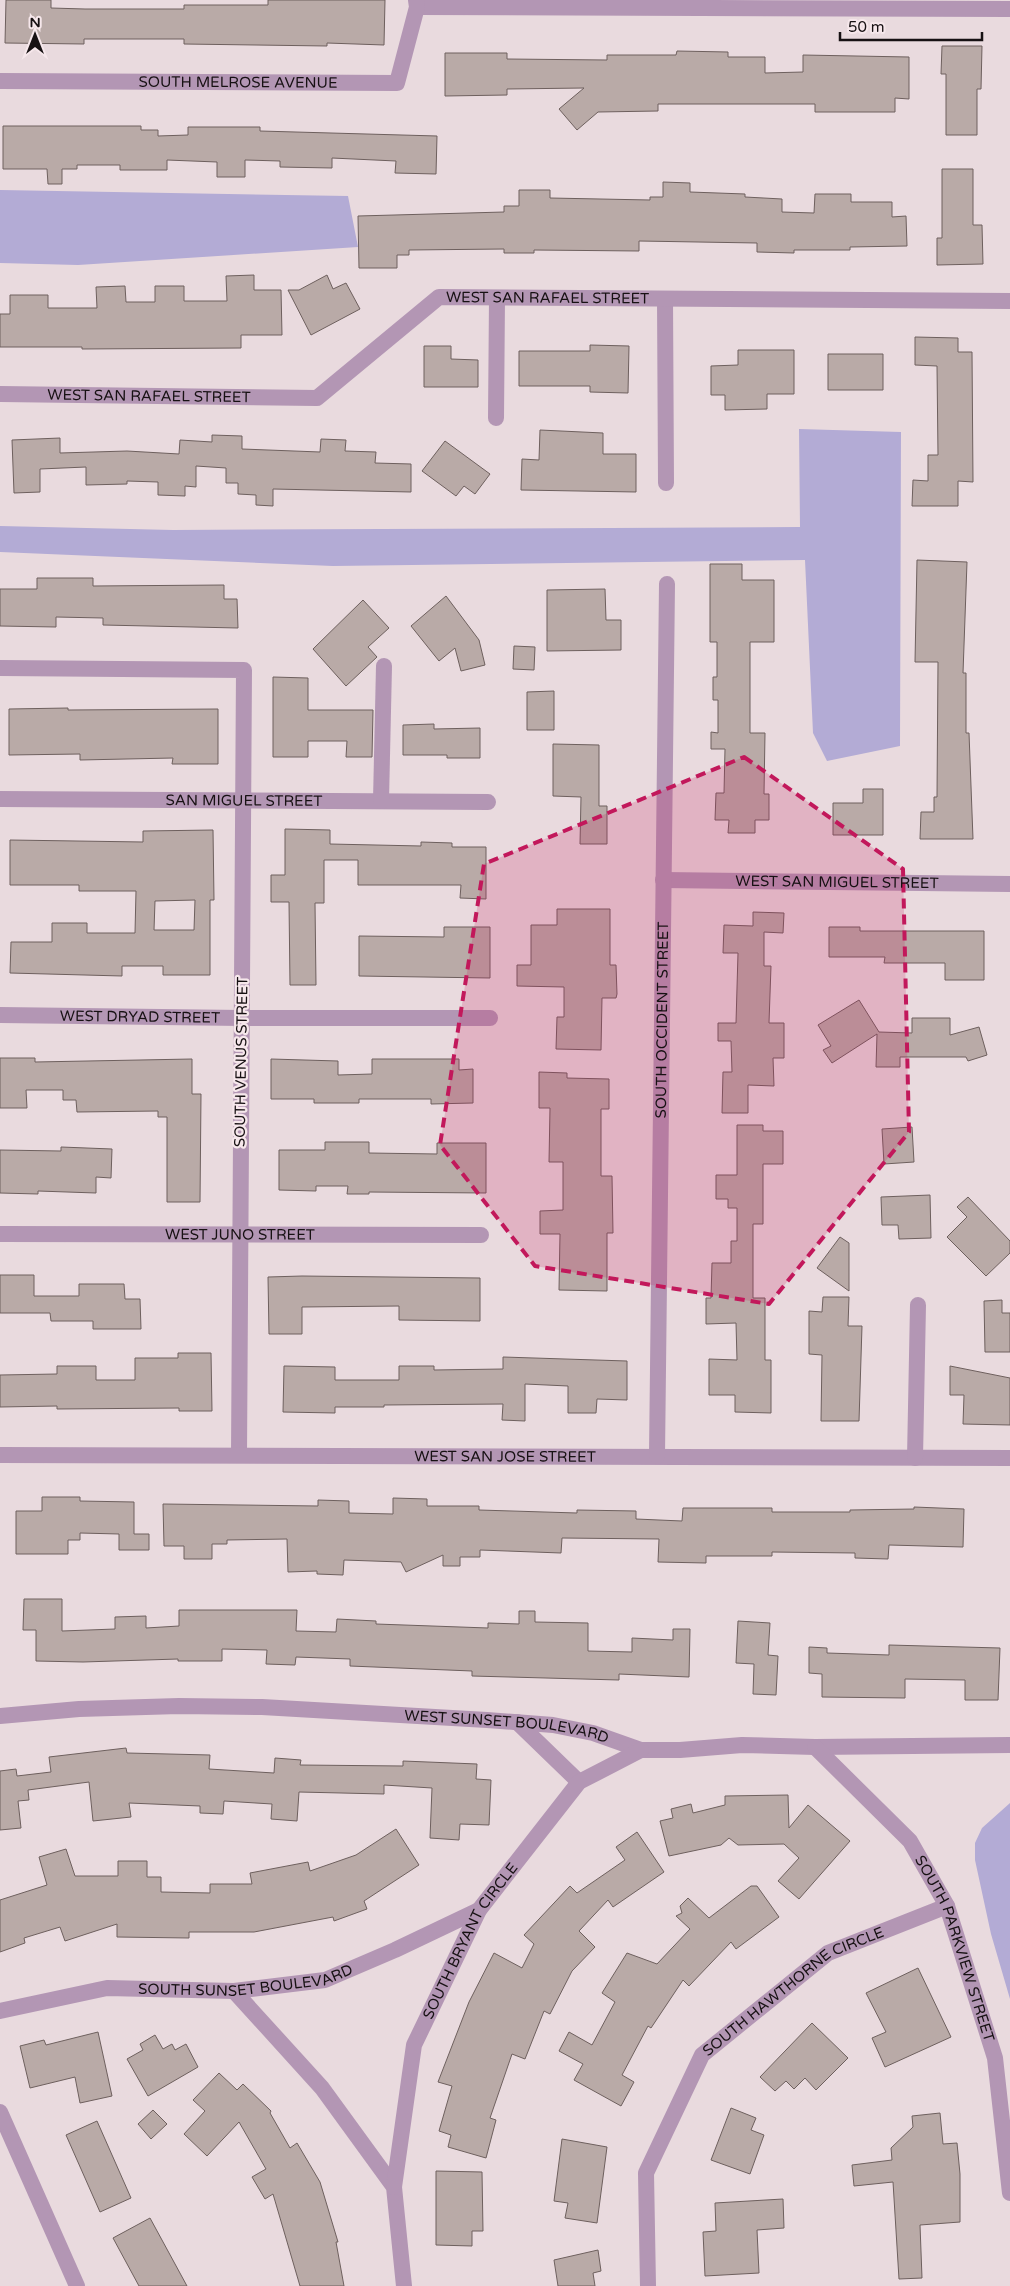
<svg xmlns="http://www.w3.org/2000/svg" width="1010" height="2286" viewBox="0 0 1010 2286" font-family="'Varela Round',sans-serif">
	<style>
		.water { fill: #b3abd5 }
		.building { fill: #b9aaa7; stroke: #6e605e; fill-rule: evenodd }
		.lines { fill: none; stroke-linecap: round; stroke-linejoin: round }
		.street { stroke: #b396b4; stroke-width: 16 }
		.marked { fill: #c2185b; fill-opacity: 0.2; stroke: #c2185b; stroke-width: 4; stroke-dasharray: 10 6; stroke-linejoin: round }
		.labels { text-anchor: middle; stroke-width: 4.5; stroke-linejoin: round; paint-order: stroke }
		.street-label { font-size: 15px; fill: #171113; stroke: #f6e7eb }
	</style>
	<rect width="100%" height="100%" fill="#e9dade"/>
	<!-- water -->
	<path class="water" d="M0,190L348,196L358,247L78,265L0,263Z
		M799,429L901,432L900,746L827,761L813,733L805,560L333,566L0,552V526L173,530L800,527Z
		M1010,1803V1999L991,1934L975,1860V1843L982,1828Z"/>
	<!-- building -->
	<path class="building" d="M6,0H51V8L85,9H184V5H268V0H385L384,45L327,43V46L184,44V39H84V44L5,43Z
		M942,46H982L981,89H977V135H946V74H941Z
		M677,51L728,52V57H765V73L803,72V55L909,57V99L895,98V112H815V104H658V111L598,112L577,130L559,109L584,88L507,89V95L445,96V53H507V59L607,60V55H676Z
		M3,126H141V130H158V136L188,135V127H260V131L437,136L436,174L395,173L396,161L332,158V168L280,167V161L245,160V177H217V162L167,160V170H120V165H77V169H62V184H48L47,169H3Z
		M942,169H973V225H982L983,264L937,265V238H942Z
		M663,182L690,183V192L745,194V197L782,199V212L814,213L815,194H851V202H892V217L906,216L907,246L850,247V250H794V253L757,252V243L639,241V251L534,250V253H504V249L409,250V255H397V268H359L358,216L504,212V206H519V190H550V198L650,200V197H663Z
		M254,275V290H281L282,335H241V348L82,349V347H0V314H10V295H48V308H97L96,287L125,286L126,302H155V286H184V301H227L226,276Z
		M327,275L333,289L346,283L360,309L311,335L288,290H299Z
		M915,337L958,338V352H972L973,482L958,481V506H912L913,480L928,481V455H938L937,366L915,365Z
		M590,345L629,346L628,393L590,392V386H519V351H590Z
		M424,346H451V359L478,360V387H424Z
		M738,350H794V394H767V409L725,410V395H711V366L738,365Z
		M828,354H883V390H828Z
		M540,430L603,433V454H636V492L521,490L522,459L539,460Z
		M212,435L242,436V449L320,452L321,439L346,440L345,451L376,452L375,463L411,464V492L273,489V506L256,505V495L238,494V483H226V468L196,466V487L185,486V496L158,495V482L127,481V484L86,485V467L40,469V492L14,493L12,440L60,438V453L127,451L179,454L180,440L212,442Z
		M445,441L490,474L475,494L464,486L456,496L422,471Z
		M917,560L967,562L963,673H966V733H969L973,839H920L921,812H934V797H937L938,662H915Z
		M710,564H742V580H774V642H750V733H765L764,794H769V820H755V833H728L729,820H715L716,793H724L725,749H711V732L718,733V700H713V677H717V642H710Z
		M37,578H93V586L224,585V599H237L238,628L103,625V618L56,617V627L0,626V589H37Z
		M605,589L606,620H621V650L547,651V590Z
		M446,596L479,640L485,665L461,671L455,648L439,661L411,626Z
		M363,600L389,628L368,647L377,657L346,686L313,649Z
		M514,646L535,647L534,670L513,669Z
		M273,677L308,678V710H373L372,757H346L347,741H308V757H273Z
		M554,691V730H527V692Z
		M68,708V710L218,709V764H172L173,758L80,760V754L9,755V709Z
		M434,724V729L480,728V758H447V755H403V725Z
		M553,744L599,745V806H607V844H580L581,797L553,796Z
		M863,789H883V835H833V803H863Z
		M285,829L330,830V844L421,846V842L452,843V847H486V899L460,898L461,885H358V860H324V903H315L316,985H290L289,902H271V875H285Z
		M213,830L214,900H210V975H163V966H122V976L10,973L11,942H52V923H87V933H135L136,891H79V885H10V840L143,842V831ZM195,900L194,930H154L155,901Z
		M557,909H610V965H616L617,994L616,998H602L601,1050L556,1049L557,1017H564V987L517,986V965H531V925H557Z
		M753,912L784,913L783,933L764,932V966H771L769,1023H784V1058H773L774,1086L748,1085V1113H722L723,1072H732L731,1041H718V1023H736L738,953H723L724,925L753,926Z
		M444,927H490V978L359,976V936L444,937Z
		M829,927H860V931H984V980H945V963H884L885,957H829Z
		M859,1000L879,1032L912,1033V1018H950V1035L979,1027L987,1055L968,1061L966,1057H900V1067H876L877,1034L832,1063L823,1050L831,1046L818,1025Z
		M0,1058H35V1062L192,1059V1094H201L200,1202H167V1117H158V1111L77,1112L76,1100H63V1090H26L27,1108H0Z
		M271,1059L338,1061V1075L372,1074V1059H459V1070L473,1069V1103L431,1104V1099H359V1103H314V1099H271Z
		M539,1072L567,1073V1078L609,1079V1109H601V1176H612L613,1233H607V1291L559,1290L560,1234H540V1211L563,1210V1162H549L550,1108H539Z
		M737,1125H763V1131H783V1164H763V1224H753V1298H765V1360H771V1413L735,1412V1395H709V1359L737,1360L736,1323L706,1324V1298H711L712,1263H731V1241H737V1208H728V1199H716V1175H737Z
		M912,1127L914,1162L884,1164L882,1129Z
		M325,1142H369V1153L437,1154V1143H486V1193L369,1192V1194H347L348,1186H316V1191L279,1190V1150H325Z
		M61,1147L112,1149L111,1178L96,1177V1193L38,1191V1194L0,1193V1150L61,1151Z
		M930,1195L931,1238L899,1239L898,1225H882L881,1197Z
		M968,1197L1010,1241V1253L986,1276L947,1237L967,1217L957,1207Z
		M840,1237L849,1243V1291L817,1268Z
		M0,1275H34V1296H79V1284H124L125,1299H140L141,1329H93V1321H51L50,1313H0Z
		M302,1276L480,1278V1321L399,1320V1306L302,1307V1334H269L268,1277Z
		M823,1297H849L848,1326H862L859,1421H821L822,1355L809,1354V1311L822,1312Z
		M1002,1300V1313H1010V1352H985L984,1301Z
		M178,1353H211L212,1411H179V1408L57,1409V1406L0,1407V1375L57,1374V1366H96V1380H135V1358H178Z
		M503,1357L627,1361V1400L597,1399L596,1413H568V1386L525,1384V1421L502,1420L503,1404L384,1405V1407H335V1413L283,1412L284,1366L335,1367V1380H399V1366H434V1370L503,1369Z
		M950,1366L1010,1378V1425L963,1424L964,1395H950Z
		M42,1497H80V1501L134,1502V1534H149V1550H119V1534L80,1533V1540H68V1554H16V1511H42Z
		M393,1498L427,1499V1506H479V1510L577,1513V1510L636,1511V1519L682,1521L683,1508H772V1512H850V1510L914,1509V1507L964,1509L963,1547L889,1545L888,1559L855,1558V1553L772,1552V1556H706V1563L658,1562L659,1539L562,1538L561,1553L480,1550V1557H460V1566H443V1555L406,1572L401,1562L344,1560L343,1575L317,1574V1571L288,1572L287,1539L227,1540V1544H212V1559H184V1546H164L163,1504L318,1506V1500L349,1501V1513L393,1514Z
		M24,1599H62V1631L115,1629V1617L146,1616V1628L179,1626V1610H297L296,1631L336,1632L337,1619L376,1621V1624L488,1628V1623L519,1624V1611H535V1622L588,1623V1651L632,1652V1638L673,1640V1629H690L689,1677L619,1674V1680L472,1676V1671L350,1666V1659L296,1657L295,1665L266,1664L267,1650L222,1649V1661H178V1659L83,1662L36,1661V1630H23Z
		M738,1621L770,1623L768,1655L778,1656L776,1695L753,1694L754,1664L736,1663Z
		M889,1645L1000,1648L998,1700H965V1680L905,1679V1698L822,1697V1674L809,1673V1647L827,1648V1653L889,1655Z
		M126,1748L127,1753L210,1755L209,1769L274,1773L275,1758L301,1760L300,1765L403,1766V1761L477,1764L476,1779L491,1780L489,1825L460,1824L459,1840L430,1838L432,1788L384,1785V1794L299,1792L297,1821L271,1819L272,1804L224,1801L223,1814L200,1813V1806L129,1803L131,1817L93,1821L89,1782L28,1790L29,1800L18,1801L21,1828L0,1830V1771L16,1769L17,1776L51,1772L49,1757Z
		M788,1795L789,1828L808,1805L850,1841L799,1899L778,1881L799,1858L784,1844L738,1845L729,1838L721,1845L669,1856L660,1821L673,1818L671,1809L691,1804L693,1813L725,1805V1796Z
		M396,1829L419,1865L364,1901L367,1909L334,1921L333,1917L254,1932H189V1938L117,1937V1924L65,1941L60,1927L24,1938L25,1943L0,1952V1900L47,1885L39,1857L66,1849L75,1876H118V1861H147V1877H161V1892L210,1893V1884H252L250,1873L308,1862L310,1871L356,1855Z
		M637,1832L664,1872L613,1907L608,1900L579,1931L595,1947L572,1971L550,2014L544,2011L525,2059L512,2054L490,2118L496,2120L486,2158L448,2147L451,2135L439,2131L452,2086L438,2082L469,2002L494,1953L522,1968L534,1944L524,1935L570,1886L577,1893L625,1860L616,1847Z
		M751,1886H757L779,1917L736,1949L731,1942L689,1986L683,1980L651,2028L648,2026L622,2075L634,2082L621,2106L574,2080L583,2064L559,2051L569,2032L592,2045L615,2002L602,1993L627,1953L657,1964L690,1929L676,1916L682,1913L680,1906L688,1898L709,1918Z
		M918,1968L951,2037L885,2067L872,2038L886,2032L866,1993Z
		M812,2023L848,2058L816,2090L805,2078L794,2089L786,2081L775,2091L760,2077Z
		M98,2032L112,2096L80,2103L75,2077L30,2088L20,2046L44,2040L46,2045Z
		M155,2035L163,2049L172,2044L175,2050L186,2044L198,2067L148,2096L127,2059L143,2050L140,2044Z
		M219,2073L237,2090L243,2084L271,2111L270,2113L290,2148L297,2143L320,2182L338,2242H336L344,2286H300L273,2194L265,2199L252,2177L266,2169L239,2122L207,2156L184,2134L205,2111L193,2100Z
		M731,2108L756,2118L751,2130L764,2135L750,2174L711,2160Z
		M153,2110L167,2124L151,2139L138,2124Z
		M940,2113L943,2144L957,2143L960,2174V2222L920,2225L922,2278L899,2279L893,2182L854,2186L852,2165L892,2160L891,2148L913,2127L912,2116Z
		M97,2121L131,2198L100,2212L66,2135Z
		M562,2139L607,2147L597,2223L565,2218L568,2203L554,2201Z
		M436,2171L482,2172L483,2231H472V2246L436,2245Z
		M783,2199L784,2228L757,2230L759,2273L705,2276L703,2232L716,2231L715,2203Z
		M150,2218L187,2286H139L113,2238Z
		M598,2250L601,2271L593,2273L595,2286H558L554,2260Z"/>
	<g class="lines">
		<!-- street -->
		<g class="street">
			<path d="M417,7L1010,9"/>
			<path id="s1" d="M0,81L397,83L417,7L416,0"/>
			<path d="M665,299L666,483"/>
			<path id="s2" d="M0,394L317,398L439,297L1010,301"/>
			<path d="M496,418L497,298"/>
			<path d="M0,668L244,670L239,1455"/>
			<path id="s3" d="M0,799L488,802"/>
			<path d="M381,801L384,666"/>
			<path id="s4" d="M663,880L1010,884"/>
			<path id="s5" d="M0,1015L242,1018H490"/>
			<path id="s6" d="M0,1234L481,1235"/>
			<path id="s7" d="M0,1455L1010,1458"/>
			<path id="s8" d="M657,1456L667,584"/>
			<path d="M915,1458L918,1305"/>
			<path id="s9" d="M0,1716L79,1709L179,1706L262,1707L487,1720L553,1725L593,1733L641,1750H680L742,1745L815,1747L1010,1745"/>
			<path d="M517,1722L579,1782"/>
			<path id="s10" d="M815,1747L910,1841L947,1906L995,2058L1010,2193"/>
			<path d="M234,1991L322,2088L394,2187L404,2286"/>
			<path id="s11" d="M0,2011L107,1988L234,1991L325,1980L395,1950L479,1910"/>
			<path d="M0,2112L77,2286"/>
			<path id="s12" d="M394,2187L414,2045L479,1910L579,1782L641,1750"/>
			<path id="s13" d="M648,2286L646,2173L702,2055L828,1953L947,1906"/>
		</g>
	</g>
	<!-- marked area -->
	<path class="marked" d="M744,757L903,869L909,1132L769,1304L535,1266L440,1145L484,864Z"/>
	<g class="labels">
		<!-- street labels -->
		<g class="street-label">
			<text dy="5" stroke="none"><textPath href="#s1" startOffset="238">SOUTH MELROSE AVENUE</textPath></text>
			<text dy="5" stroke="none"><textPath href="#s2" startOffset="584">WEST SAN RAFAEL STREET</textPath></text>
			<text dy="5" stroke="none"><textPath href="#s2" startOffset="149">WEST SAN RAFAEL STREET</textPath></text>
			<text dy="5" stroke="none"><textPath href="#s3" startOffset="244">SAN MIGUEL STREET</textPath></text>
			<text dy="5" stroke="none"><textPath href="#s4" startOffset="174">WEST SAN MIGUEL STREET</textPath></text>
			<text dy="5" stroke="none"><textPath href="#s5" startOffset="140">WEST DRYAD STREET</textPath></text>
			<text dy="5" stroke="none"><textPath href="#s8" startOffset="436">SOUTH OCCIDENT STREET</textPath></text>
			<text transform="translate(241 1062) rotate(-89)" y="5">SOUTH VENUS STREET</text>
			<text dy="5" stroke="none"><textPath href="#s6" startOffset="240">WEST JUNO STREET</textPath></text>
			<text dy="5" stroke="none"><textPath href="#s7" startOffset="505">WEST SAN JOSE STREET</textPath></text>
			<text dy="5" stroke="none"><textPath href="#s9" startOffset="508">WEST SUNSET BOULEVARD</textPath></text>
			<text dy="5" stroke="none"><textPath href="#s12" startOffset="262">SOUTH BRYANT CIRCLE</textPath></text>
			<text dy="5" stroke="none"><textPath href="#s10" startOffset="251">SOUTH PARKVIEW STREET</textPath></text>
			<text dy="5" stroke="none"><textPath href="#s11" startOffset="249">SOUTH SUNSET BOULEVARD</textPath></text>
			<text dy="5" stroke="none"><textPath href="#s13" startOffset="356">SOUTH HAWTHORNE CIRCLE</textPath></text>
		</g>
	</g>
	<!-- north arrow -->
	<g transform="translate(35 35)" stroke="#f6e7eb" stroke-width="4" paint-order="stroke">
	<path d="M0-4L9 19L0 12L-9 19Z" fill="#171113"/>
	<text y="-8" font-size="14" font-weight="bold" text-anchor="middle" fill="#171113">N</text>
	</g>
	<!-- scale -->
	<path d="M840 32v8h142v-8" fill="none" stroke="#171113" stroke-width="2.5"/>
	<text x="848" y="32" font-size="15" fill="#171113" stroke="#f6e7eb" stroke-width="4" paint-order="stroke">50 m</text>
</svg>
